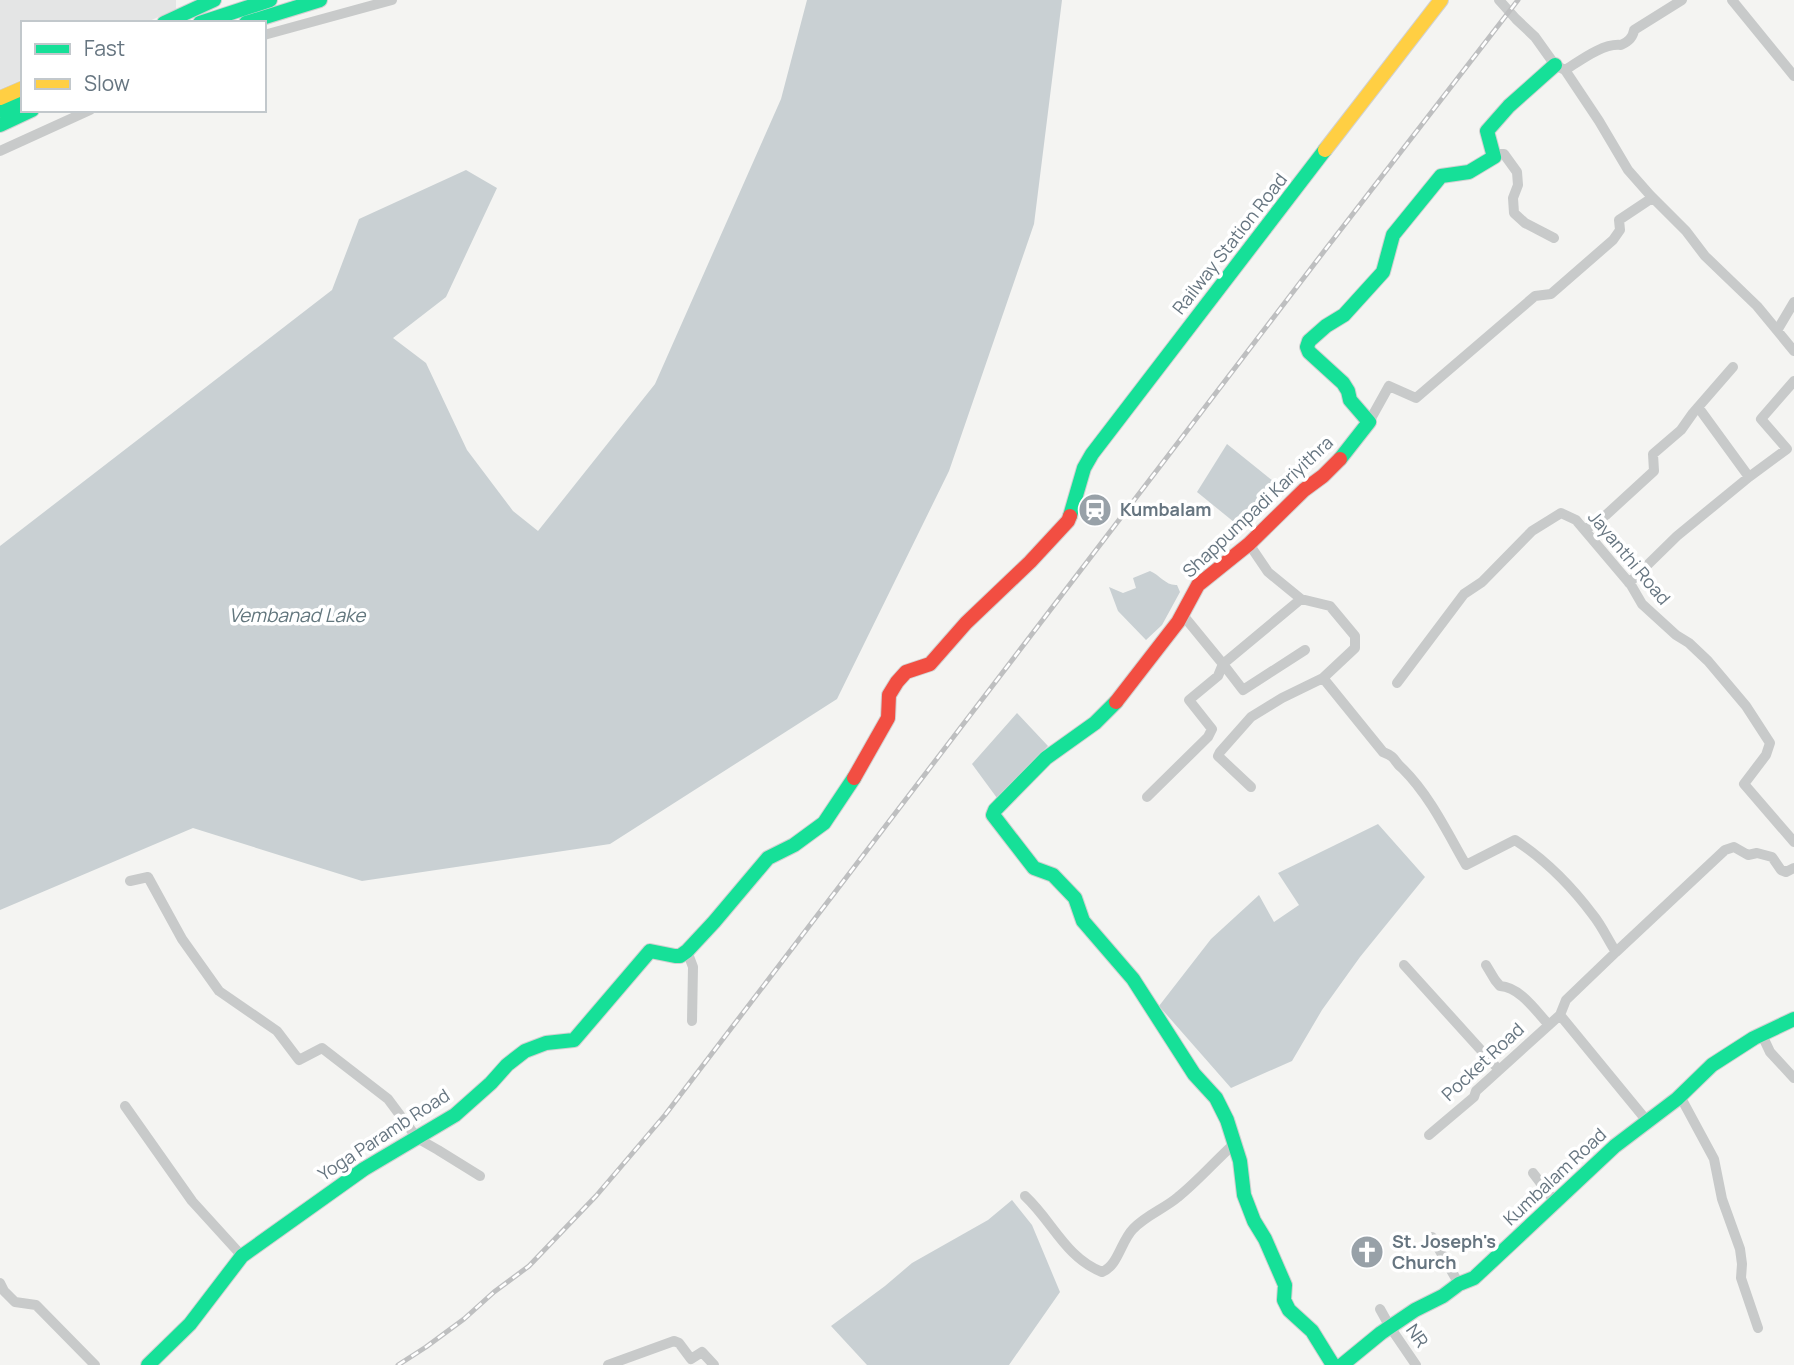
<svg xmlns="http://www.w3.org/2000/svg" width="1794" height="1365" viewBox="0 0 1794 1365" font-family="Manrope,sans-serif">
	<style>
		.built { fill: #e4e5e5 }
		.water { fill: #c9d0d3 }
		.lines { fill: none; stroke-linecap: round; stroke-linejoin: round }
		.fast-casing { stroke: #d1d1d1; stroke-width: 16 }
		.slow-casing { stroke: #d1d1d1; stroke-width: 16 }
		.jam-casing { stroke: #d1d1d1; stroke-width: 16 }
		.street { stroke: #c8caca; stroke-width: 10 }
		.fast { stroke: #16e098; stroke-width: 14 }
		.slow { stroke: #ffcf43; stroke-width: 14 }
		.jam { stroke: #f24e42; stroke-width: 14 }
		.rail-casing { stroke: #bebfc0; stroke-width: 5 }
		.rail { stroke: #fff; stroke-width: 2.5; stroke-dasharray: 8; stroke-linecap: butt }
		.labels { text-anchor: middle; stroke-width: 7; stroke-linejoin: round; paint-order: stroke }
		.street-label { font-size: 18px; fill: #667580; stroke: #fff }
		.poi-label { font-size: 18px; font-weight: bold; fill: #667580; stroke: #fff; text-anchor: start }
		.water-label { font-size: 19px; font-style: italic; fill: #62767d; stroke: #fff }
	</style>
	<rect width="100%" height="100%" fill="#f4f4f2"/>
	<!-- built -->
	<path class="built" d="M0,0H176V9L145,23H23V79L0,89Z"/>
	<!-- water -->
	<path class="water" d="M807,0H1062L1034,224L949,471L837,699L610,844L362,881L193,828L0,910V546L332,290L359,219L466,170L497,188L446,297L393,338L426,363L467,450L513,511L538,531L655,384L781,99Z
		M1227,444L1283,489L1245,531L1197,492Z
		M1150,571C1160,575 1166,586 1177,585L1180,592L1162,625L1146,640L1118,611L1109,587L1123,593L1136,588L1133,578Z
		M1017,713L1048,746L997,798L972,764Z
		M1378,824L1425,877L1360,957L1322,1010L1292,1061L1231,1088L1159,1006L1211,939L1259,895L1274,922L1299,905L1278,873Z
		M1012,1200L1032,1225L1060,1292L1009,1365H867L831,1326L885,1286L912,1263L988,1220Z"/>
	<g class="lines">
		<defs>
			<path id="fast" d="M164,23L214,0
				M200,23L270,0
				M246,23L320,0
				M0,110L23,100
				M0,125L32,110
				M1340,459L1369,422L1350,400L1348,391L1343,383L1309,352L1307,347L1309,341L1326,326L1344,315L1383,272L1393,235L1441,176L1469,172L1494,157L1487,131L1509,106L1555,65
				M1070,516L1084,468L1092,454L1325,150
				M1116,702L1095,723L1046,758L995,810L993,815L1034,868L1053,875L1075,898L1083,921L1133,979L1194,1074L1216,1098L1227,1120L1240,1161L1244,1195L1254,1221L1265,1239L1285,1285L1284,1300L1289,1310L1312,1331L1333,1365
				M148,1365L190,1324L242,1256L364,1169L455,1115L491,1083L507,1065L525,1051L546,1043L574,1040L650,951L675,956H680L687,951L714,922L768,858L794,845L824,823L854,778
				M1342,1365L1381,1333L1415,1310L1443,1296L1459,1284L1474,1278L1615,1146L1677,1099L1712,1065L1754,1038L1794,1019"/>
			<path id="slow" d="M0,98L23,88
				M1325,150L1441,0"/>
			<path id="jam" d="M1116,702L1178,622L1198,585L1249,544L1304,490L1323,476L1340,459
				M854,778L888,718L889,695L897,682L906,672L930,664L966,623L1030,562L1068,521L1070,516"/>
		</defs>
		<!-- fast casing -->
		<use href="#fast" class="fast-casing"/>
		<!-- slow casing -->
		<use href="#slow" class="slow-casing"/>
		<!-- jam casing -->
		<use href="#jam" class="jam-casing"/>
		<!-- street -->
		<path class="street" d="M1499,0L1516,19L1535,37L1555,65L1565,70L1599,121L1628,170L1650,195L1686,231L1705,256L1757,306L1794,351
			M1732,0L1794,76
			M264,35L392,0
			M1565,70C1581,60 1603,43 1621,45C1628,42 1633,38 1634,30L1682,0
			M0,151L90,110
			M1492,154H1504L1517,172L1518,185L1513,198L1514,213L1525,223L1554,238
			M1778,329L1794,302
			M1698,407L1749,477
			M1369,422L1389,386L1416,398L1535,296L1551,294L1613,240L1620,230L1619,220L1652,198
			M1585,530L1606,515L1654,471L1653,454L1681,430L1693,413L1733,367
			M1249,544L1268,572L1301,599L1330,606L1355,636V648L1323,678L1383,752C1398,758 1392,760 1403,769C1430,796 1447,832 1466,865L1515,840C1544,859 1572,887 1593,915C1602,926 1608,940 1616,952L1566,1000L1560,1015L1647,1121
			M1629,583L1677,536L1749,477L1787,449L1761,419L1794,381
			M1301,599L1223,664L1243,690L1305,650
			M1397,683L1464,594L1482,582L1532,531L1561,513L1576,520L1631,585L1642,604L1676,635L1689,643L1708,661L1746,706L1770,743L1766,755L1744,784L1794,842
			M1251,787L1218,756L1220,752L1251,717L1282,698L1323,678
			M1147,797L1208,737L1212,729L1189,700L1218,676L1223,664L1182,614
			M130,881L148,877L182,939L219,991L277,1031L299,1060L322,1048L388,1099L417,1138L438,1150L480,1176
			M687,951L693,967L692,1021
			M1616,952L1725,850L1734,847L1748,855L1757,853L1772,857L1781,870L1786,872L1794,868
			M1404,965L1499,1070
			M1486,965L1495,980L1500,986C1520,987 1536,1011 1549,1025
			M1762,1035L1770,1052L1794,1078
			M1680,1096L1714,1159L1722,1199L1740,1249L1742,1264L1741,1278L1758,1328
			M125,1106L192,1201L242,1256
			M1429,1135L1474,1097L1476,1091L1560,1015
			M1533,1173L1555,1202
			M1025,1196C1053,1222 1065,1257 1102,1272C1118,1266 1121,1241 1133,1229C1146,1215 1164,1209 1178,1197C1198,1181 1215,1161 1234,1144
			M1432,1237L1459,1284
			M0,1283L4,1291L15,1302L36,1305L95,1365
			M1380,1309L1390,1327L1416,1365
			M608,1365L674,1341L679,1343L691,1359L702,1352L714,1365"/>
		<!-- fast -->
		<use href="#fast" class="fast"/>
		<!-- slow -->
		<use href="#slow" class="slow"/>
		<!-- jam -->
		<use href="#jam" class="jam"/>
		<defs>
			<path id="rail" d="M398,1365L426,1347L464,1319L494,1292L529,1266L596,1196L665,1115L1325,250L1518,0"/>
		</defs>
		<!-- rail casing -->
		<use href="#rail" class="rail-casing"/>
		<!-- rail -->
		<use href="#rail" class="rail"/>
	</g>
	<!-- icons -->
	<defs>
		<symbol id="station-disc" viewBox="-11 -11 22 22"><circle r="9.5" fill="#98a1a8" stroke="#fff"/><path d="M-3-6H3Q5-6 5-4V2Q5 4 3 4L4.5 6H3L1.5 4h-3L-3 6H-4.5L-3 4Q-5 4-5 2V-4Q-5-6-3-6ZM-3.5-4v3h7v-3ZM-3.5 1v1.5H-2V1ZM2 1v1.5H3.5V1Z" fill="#fff"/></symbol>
		<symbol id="church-disc" viewBox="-11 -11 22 22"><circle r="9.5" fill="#98a1a8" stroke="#fff"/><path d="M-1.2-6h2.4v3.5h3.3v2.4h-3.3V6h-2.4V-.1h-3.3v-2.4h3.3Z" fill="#fff"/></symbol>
	</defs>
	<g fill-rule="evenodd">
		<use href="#station-disc" x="1076" y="491" width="38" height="38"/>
		<use href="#church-disc" x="1348" y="1233" width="38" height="38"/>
	</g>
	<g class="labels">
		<!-- street labels -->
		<g class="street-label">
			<text transform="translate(1230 244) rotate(-52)" y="6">Railway Station Road</text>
			<text transform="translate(1258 507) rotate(-43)" y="6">Shappumpadi Kariyithra</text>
			<text transform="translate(1629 558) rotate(50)" y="6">Jayanthi Road</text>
			<text transform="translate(1483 1062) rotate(-43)" y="6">Pocket Road</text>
			<text transform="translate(384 1135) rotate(-33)" y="6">Yoga Paramb Road</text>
			<text transform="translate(1555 1177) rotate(-43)" y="6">Kumbalam Road</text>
			<text transform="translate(1417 1336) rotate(55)" y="6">NR</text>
		</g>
		<!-- poi labels -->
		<g class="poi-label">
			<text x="1120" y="516">Kumbalam</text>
			<text x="1392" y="1248">St. Joseph's<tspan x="1392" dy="21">Church</tspan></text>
		</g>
		<!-- water labels -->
		<g class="water-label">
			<text x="297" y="622">Vembanad Lake</text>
		</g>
	</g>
	<!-- legend -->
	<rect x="21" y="21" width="245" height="91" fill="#ffffff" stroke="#c2c8cc" stroke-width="2"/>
	<rect x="35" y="44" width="35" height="10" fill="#16e098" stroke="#c2c8cc" stroke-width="2"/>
	<text x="84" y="56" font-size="21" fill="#667580">Fast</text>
	<rect x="35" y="79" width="35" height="10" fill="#ffcf43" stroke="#c2c8cc" stroke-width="2"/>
	<text x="84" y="91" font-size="21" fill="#667580">Slow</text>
</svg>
